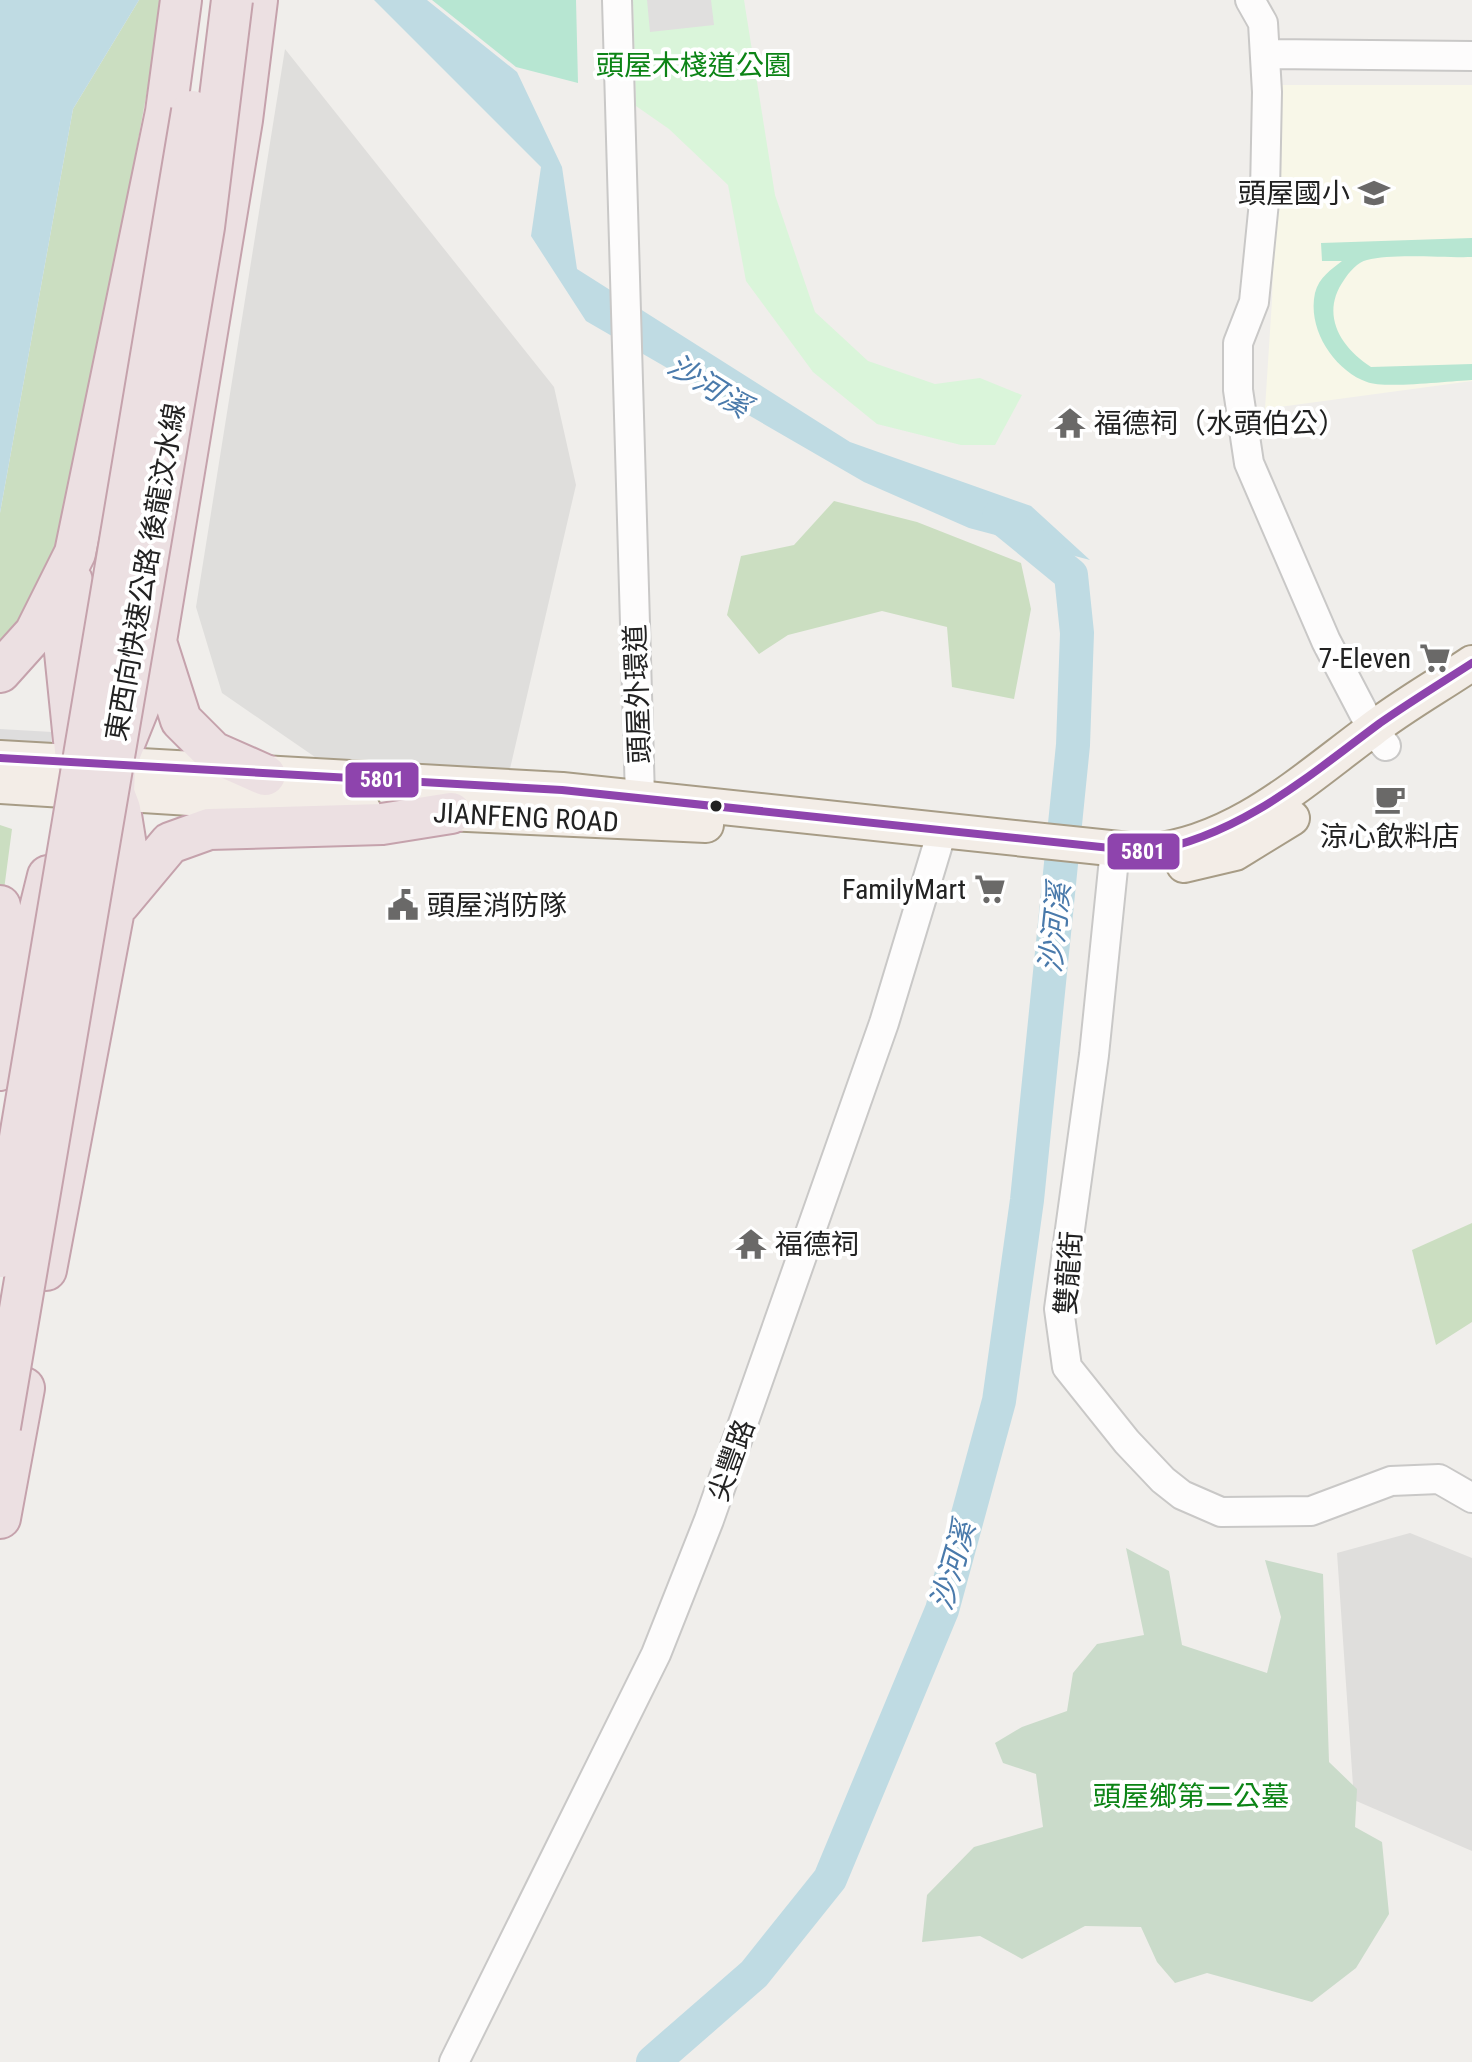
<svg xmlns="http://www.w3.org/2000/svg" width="1472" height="2062" viewBox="0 0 1472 2062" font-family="'Roboto Condensed','Noto Sans TC',sans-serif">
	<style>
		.residential { fill: #dfdedc }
		.education { fill: #f8f7e8 }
		.forest { fill: #cbdec1 }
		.cemetery { fill: #cadbca }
		.park { fill: #daf5da }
		.pitch { fill: #b7e6d2 }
		.parking { fill: #e0dfde }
		.water { fill: #bfdbe3 }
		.pier { fill: #dedddd }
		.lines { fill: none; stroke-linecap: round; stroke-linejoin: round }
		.river { stroke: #bfdbe3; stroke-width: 34 }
		.minor-casing { stroke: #c9c8c7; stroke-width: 32 }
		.major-casing { stroke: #a79c86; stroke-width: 38 }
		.highway-casing { stroke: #c5a2ac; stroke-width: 44 }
		.minor { stroke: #fdfcfc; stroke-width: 28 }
		.major { stroke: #f3ede7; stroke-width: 34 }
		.highway { stroke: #ece0e2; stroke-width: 40 }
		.highway-bridge-casing { stroke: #c5a2ac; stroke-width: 44; stroke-linecap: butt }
		.highway-bridge { stroke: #ece0e2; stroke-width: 40 }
		.bus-1-casing { stroke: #fff; stroke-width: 14 }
		.bus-1 { stroke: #8e44ad; stroke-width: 8 }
		.bus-dot { fill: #222; stroke: #fff; stroke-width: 3 }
		.labels { text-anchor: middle; stroke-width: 8; stroke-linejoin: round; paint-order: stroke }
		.park-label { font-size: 28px; fill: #0c8416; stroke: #fff }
		.poi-label { font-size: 28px; fill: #222; stroke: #fff; text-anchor: end }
		.street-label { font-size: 28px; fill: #222; stroke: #fff }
		.water-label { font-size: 30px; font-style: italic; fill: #4a7aab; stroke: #fff }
		.line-badge { stroke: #fff; stroke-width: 3 }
		.badge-label { font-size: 22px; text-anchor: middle; font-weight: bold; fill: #fff }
	</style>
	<rect width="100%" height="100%" fill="#f0eeeb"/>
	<!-- residential -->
	<path class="residential" d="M285,49L554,387L576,485L509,773L315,757L222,693L196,607Z
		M1410,1533L1472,1558V1851L1354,1800L1337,1553Z"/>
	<!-- education -->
	<path class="education" d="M1279,85H1472V381L1265,409L1272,300Z"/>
	<!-- forest -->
	<path class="forest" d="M139,0H164L65,533L44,588L0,652V513L73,109Z
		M834,501L917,522L1021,563L1031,609L1014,699L952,687L947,627L882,611L788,635L759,654L727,615L741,556L794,545Z
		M0,825L12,829L0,920Z
		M1472,1223V1322L1436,1345L1412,1250Z"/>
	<!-- cemetery -->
	<path class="cemetery" d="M1126,1548L1169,1571L1182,1645L1267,1673L1281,1617L1265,1560L1323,1574L1329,1762L1357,1789L1355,1827L1382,1842L1389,1914L1356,1968L1312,2002L1207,1973L1175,1983L1157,1962L1141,1927L1085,1926L1022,1959L980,1936L922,1942L927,1895L974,1847L1043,1827L1036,1774L1003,1763L995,1743L1022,1727L1067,1711L1073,1673L1097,1644L1144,1635Z"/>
	<!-- park -->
	<path class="park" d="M633,0H744L775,195L815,312L868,361L935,384L980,378L1022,395L995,445H961L877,424L813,372L746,281L728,185L669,129L636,106Z"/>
	<!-- pitch -->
	<path class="pitch" d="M432,0H576L578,83L516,67Z
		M1472,238V257C1444,258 1392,253 1367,260C1358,262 1349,272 1344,280C1320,314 1340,347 1371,367L1472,364V380C1450,381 1384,389 1367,382C1334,370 1307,329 1315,293C1319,277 1331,270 1342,261H1322L1321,243Z"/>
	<!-- parking -->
	<path class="parking" d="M647,0H711L714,25L650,32Z"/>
	<!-- water -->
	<path class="water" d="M0,0H139L73,109L0,513Z
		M374,0H427L517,72L562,167L577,269L850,442L1031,506L1090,560L969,528L864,482L586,321L531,236L541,167Z"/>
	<!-- pier -->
	<path class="pier" d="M0,729L52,732L50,761L0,803Z"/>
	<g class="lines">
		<!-- river -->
		<path class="river" d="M653,2062L754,1974L830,1879L942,1610L999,1401L1027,1200L1073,745L1077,633L1071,575L999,516"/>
		<defs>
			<path id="minor" d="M617,0L640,797L638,819
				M1250,0L1263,23L1267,92L1265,192L1254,302L1238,343V390L1249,463L1326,641L1372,729L1386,746
				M1265,54L1472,56
				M1115,849L1094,1055L1059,1309L1067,1367L1127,1442L1163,1480L1182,1495L1221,1512L1311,1511L1391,1481L1439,1479L1472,1498
				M454,2062L656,1654L709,1520L884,1023L942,831"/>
			<path id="major" d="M0,758L562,790L1148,852C1236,843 1301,782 1370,731C1402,706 1438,686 1472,663
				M0,786L363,809
				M424,812L706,825
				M1184,865L1235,853L1292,818"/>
			<path id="highway" d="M72,581L65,652L76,760
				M157,645L181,720L213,752L265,775
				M0,672L35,633L75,553L166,112L181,0
				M119,904L170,843L209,829L382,824L451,813
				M0,906L6,940L2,985
				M0,1070L48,876
				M46,1270L126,846L120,809L114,793L115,766L140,704L156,641L242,120L257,0
				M0,1518L24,1388"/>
		</defs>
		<!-- minor casing -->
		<use href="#minor" class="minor-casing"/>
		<!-- major casing -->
		<use href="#major" class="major-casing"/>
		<!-- highway casing -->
		<use href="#highway" class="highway-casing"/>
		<!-- minor -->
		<use href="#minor" class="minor"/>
		<!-- major -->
		<use href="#major" class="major"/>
		<!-- highway -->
		<use href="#highway" class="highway"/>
		<defs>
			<path id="highway-bridge" d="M0,1257L192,111
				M0,1427L204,227L232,0"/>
		</defs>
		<!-- highway-bridge casing -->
		<use href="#highway-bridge" class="highway-bridge-casing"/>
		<!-- highway-bridge -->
		<use href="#highway-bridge" class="highway-bridge"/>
		<defs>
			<path id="bus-1" d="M0,758L562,790L1148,852C1241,835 1306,778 1380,723C1410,702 1441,683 1472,663"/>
		</defs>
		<!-- bus-1 casing -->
		<use href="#bus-1" class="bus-1-casing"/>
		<!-- bus-1 -->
		<use href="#bus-1" class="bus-1"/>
	</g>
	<!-- icons -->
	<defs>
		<symbol id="school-bare" viewBox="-9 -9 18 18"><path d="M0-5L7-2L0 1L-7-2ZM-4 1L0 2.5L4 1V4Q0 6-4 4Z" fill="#6a6968" stroke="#fff" stroke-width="2.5" paint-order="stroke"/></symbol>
		<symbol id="temple-bare" viewBox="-9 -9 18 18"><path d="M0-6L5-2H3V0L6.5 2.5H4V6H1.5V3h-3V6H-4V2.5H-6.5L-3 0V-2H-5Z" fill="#6a6968" stroke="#fff" stroke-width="2.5" paint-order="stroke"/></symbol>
		<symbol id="supermarket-bare" viewBox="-9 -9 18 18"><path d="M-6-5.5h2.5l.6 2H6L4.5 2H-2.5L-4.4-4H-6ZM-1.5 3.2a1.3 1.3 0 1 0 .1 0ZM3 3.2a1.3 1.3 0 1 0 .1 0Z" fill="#6a6968" stroke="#fff" stroke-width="2.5" paint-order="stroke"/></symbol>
		<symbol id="cafe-bare" viewBox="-9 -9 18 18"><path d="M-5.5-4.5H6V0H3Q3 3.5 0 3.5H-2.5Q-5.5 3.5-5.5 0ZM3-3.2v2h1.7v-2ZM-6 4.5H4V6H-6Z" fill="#6a6968" stroke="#fff" stroke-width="2.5" paint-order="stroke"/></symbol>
		<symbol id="civic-bare" viewBox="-9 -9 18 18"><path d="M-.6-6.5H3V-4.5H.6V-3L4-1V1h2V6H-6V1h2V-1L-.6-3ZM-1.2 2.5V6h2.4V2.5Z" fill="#6a6968" stroke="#fff" stroke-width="2.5" paint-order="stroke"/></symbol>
	</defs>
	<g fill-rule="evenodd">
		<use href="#school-bare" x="1352" y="171" width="44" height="44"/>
		<use href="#temple-bare" x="1048" y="401" width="44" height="44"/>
		<use href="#supermarket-bare" x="1413" y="636" width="44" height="44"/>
		<use href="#cafe-bare" x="1368" y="777" width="44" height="44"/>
		<use href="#supermarket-bare" x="968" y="867" width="44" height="44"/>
		<use href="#civic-bare" x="381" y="883" width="44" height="44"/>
		<use href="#temple-bare" x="729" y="1222" width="44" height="44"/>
	</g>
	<!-- markers -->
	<circle class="bus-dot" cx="716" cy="806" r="7"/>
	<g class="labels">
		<!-- park labels -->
		<g class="park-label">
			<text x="694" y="75">頭屋木棧道公園</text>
			<text x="1191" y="1806">頭屋鄉第二公墓</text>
		</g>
		<!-- poi labels -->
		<g class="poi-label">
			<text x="1350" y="203">頭屋國小</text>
			<text x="1094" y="433" text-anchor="start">福德祠（水頭伯公）</text>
			<text x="1411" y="668">7-Eleven</text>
			<text x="1390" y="846" text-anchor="middle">涼心飲料店</text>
			<text x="966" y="899">FamilyMart</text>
			<text x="427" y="915" text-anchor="start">頭屋消防隊</text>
			<text x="775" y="1254" text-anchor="start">福德祠</text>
		</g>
		<!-- street labels -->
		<g class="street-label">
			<text transform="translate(145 572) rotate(-80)" y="10">東西向快速公路 後龍汶水線</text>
			<text transform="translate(637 694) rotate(-92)" y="10">頭屋外環道</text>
			<text transform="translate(526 817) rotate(3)" y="10">JIANFENG ROAD</text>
			<text transform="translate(1068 1273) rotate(-86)" y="10">雙龍街</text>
			<text transform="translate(731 1460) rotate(-70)" y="10">尖豐路</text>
		</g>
		<!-- water labels -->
		<g class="water-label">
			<text transform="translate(709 386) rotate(32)" y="10">沙河溪</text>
			<text transform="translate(1055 928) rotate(-84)" y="10">沙河溪</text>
			<text transform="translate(953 1566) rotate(-74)" y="10">沙河溪</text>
		</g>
	</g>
	<g class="line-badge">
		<rect x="344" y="761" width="76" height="38" rx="8" fill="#8e44ad"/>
		<rect x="1106" y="832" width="75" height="39" rx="8" fill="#8e44ad"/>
	</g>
	<g class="badge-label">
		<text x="382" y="787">5801</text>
		<text x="1143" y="859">5801</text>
	</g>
</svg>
